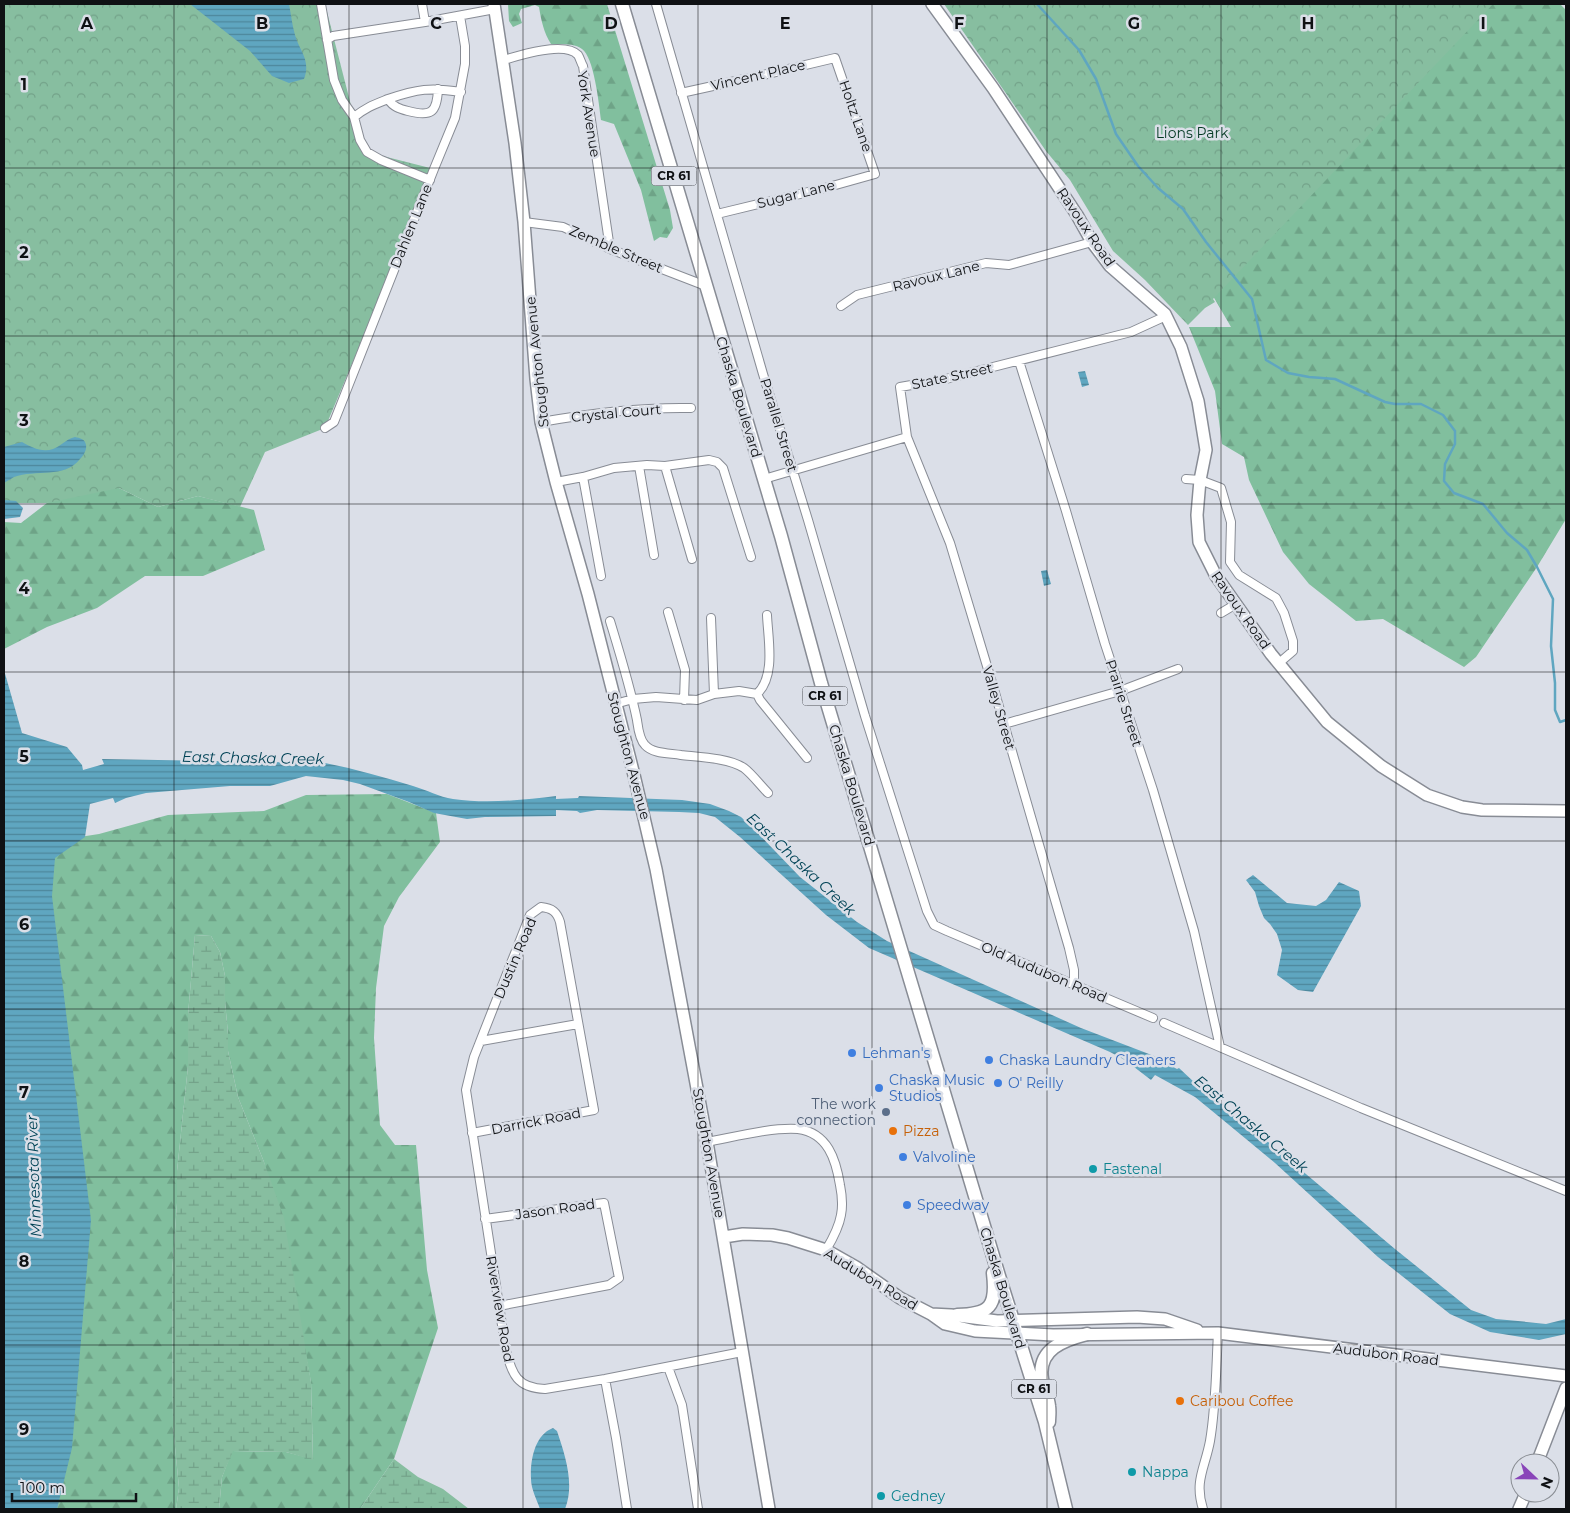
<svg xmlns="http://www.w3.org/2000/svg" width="1570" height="1513" viewBox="0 0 1570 1513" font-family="Montserrat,sans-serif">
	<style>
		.forest { fill: url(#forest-firs) }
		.wetland { fill: url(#wetland-marsh) }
		.park { fill: url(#park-crowns) }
		.water { fill: url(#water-rules) }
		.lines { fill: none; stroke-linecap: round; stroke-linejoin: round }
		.stream { stroke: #5fa6c0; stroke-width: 2.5 }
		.street-casing { stroke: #888c95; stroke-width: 10 }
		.secondary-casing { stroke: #888c95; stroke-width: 14 }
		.primary-casing { stroke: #888c95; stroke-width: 15 }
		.street { stroke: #fff; stroke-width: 8 }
		.secondary { stroke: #fff; stroke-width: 11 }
		.primary { stroke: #fff; stroke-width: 12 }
		.grid { fill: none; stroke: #0f1114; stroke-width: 1; stroke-opacity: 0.55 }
		.shop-dot { fill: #3f7fe0; stroke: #dbdfe8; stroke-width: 2 }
		.service-dot { fill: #5c6f8a; stroke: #dbdfe8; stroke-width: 2 }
		.food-dot { fill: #e8710a; stroke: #dbdfe8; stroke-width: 2 }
		.culture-dot { fill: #0f9aa8; stroke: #dbdfe8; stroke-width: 2 }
		.labels { text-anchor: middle; stroke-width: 5; stroke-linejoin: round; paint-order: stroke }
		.shield { fill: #dbdfe8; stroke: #4c4f54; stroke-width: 1 }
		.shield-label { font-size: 12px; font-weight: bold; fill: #0f1114 }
		.street-label { font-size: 14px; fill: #0f1114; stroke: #dbdfe8 }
		.park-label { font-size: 14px; fill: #053a24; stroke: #dbdfe8 }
		.shop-label { font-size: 14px; fill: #366cbe; stroke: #dbdfe8; text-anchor: start }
		.service-label { font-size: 14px; fill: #4e5e75; stroke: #dbdfe8; text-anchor: end }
		.food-label { font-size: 14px; fill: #c56008; stroke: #dbdfe8; text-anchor: start }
		.culture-label { font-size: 14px; fill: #0d838f; stroke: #dbdfe8; text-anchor: start }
		.water-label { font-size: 15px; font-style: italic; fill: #004356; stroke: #dbdfe8 }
		.grid-label { font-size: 16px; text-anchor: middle; font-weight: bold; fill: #0f1114; stroke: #dbdfe8; stroke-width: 5; stroke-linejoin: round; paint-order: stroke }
	</style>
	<defs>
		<pattern id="forest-firs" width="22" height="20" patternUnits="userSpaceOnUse" patternTransform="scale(1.25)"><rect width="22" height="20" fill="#81bf9e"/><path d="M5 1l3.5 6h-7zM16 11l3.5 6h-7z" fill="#6ea387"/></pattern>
		<pattern id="wetland-marsh" width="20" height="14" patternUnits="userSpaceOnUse" patternTransform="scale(1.25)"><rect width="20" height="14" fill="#87bea0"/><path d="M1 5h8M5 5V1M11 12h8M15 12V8" fill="none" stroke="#73a289"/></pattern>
		<pattern id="park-crowns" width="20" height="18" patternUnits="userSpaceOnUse" patternTransform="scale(1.25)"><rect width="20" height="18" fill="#87bea0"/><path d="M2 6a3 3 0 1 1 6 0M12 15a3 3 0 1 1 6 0" fill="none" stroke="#73a289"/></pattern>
		<pattern id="water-rules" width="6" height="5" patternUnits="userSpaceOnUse" patternTransform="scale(1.25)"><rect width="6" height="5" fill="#5fa6c0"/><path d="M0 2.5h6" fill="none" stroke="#4d869b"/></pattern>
	</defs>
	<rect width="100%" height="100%" fill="#dbdfe8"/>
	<!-- forest -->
	<path class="forest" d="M508,4H607L670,210L673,228L667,238L660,237L654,241L641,190L614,124L601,120C599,104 594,57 582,49C574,43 561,44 551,44C544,33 541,20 539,7L535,5L521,9L519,14L522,23L513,27L509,21Z
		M1311,4H1560L1566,10V519L1537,567L1476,657L1464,667L1383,619L1356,621L1309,584L1283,552L1249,480L1244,457L1222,444L1215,391L1189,327H1231L1160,205Z
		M88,477L119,488L158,507L198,496L254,510L265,550L203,576H145L97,608L47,627L4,649V522L21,523L47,503Z
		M387,794L436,813L440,842L399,897L384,926L376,988L374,1038L380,1125L395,1145H416L427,1270L438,1328L394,1459L360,1509H219L222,1477L232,1451L286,1452L313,1459L311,1382L304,1346L264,1162L238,1097L228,1051V1034L225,1001V976L220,952L211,936L195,935L188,1014V1066L177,1171V1203L172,1273L173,1426L179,1488L176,1509H57L46,901L51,852L73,838L99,834L168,815L264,811L306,795Z"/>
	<!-- wetland -->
	<path class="wetland" d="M195,935L211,936L220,952L225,976V1001L228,1034V1051L238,1097L264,1162L284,1218L311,1382L313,1460L286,1452L233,1451L222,1477L219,1509H176L179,1488L173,1426L172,1273L177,1203V1171L188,1066V1014Z
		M394,1459L418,1477L443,1489L469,1509H360Z"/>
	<!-- park -->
	<path class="park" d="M4,4H325L354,117L367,152L434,169L325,428L265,452L240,507L198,496L158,507L119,488L47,503H4Z
		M944,4H1493L1213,299L1215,302L1205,308L1188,325L1145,280L1113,251L1070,180L1046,151Z"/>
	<!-- water -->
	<path class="water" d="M190,4H289C291,14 292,25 295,35C300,52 311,60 304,79L289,83L272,76L250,51Z
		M1085,371L1089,385L1082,387L1078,372Z
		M75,437C80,438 85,439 86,445C87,450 83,456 80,459C64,479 36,469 14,477C11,479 7,481 4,483V447L22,442C31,447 42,453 53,449C61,446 66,439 75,437Z
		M4,500L16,501L23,508L20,517L4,519Z
		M1047,570L1051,584L1044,586L1041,571Z
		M4,670L22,733L67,747L82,765L83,770L104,764L102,759L325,763C355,769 384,777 413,786C427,790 439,797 453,799C487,804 522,800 556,796V799L578,798L579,796L682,800L710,804L729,811L741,817L753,828L800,877L857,922L887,941L1081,1028L1162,1059V1061L1177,1069L1179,1068L1195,1083L1236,1115L1395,1249L1471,1310L1496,1319L1518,1321L1546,1324L1566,1319V1334L1539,1340L1515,1336L1490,1332L1450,1314L1378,1257L1275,1163L1217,1115L1195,1097L1155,1075L1151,1080L1125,1060L1110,1052L869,948L826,915L740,837L715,817L699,813L679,812L597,810L580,813L577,811L556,810V816L485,817L467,819L434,813L409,802L360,784L343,780L306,776L270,786H230L146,793L126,798L115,803L113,798L90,804L85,837L55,858L52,896L91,1220L72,1448L57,1509H4Z
		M1253,875L1287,903L1316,906L1326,900L1339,882L1359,891L1361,906L1313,992L1298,990L1277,975L1282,950L1277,934L1270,924L1264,918L1259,906L1255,892L1246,880Z
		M553,1428L557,1431C565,1455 575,1484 565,1509H540C537,1500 531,1489 531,1479C530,1462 534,1435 553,1428Z"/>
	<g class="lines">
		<!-- stream -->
		<path class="stream" d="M1037,4L1079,50L1096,79L1116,134L1138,166L1158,188L1183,209L1206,242L1252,299L1266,360L1288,373L1309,377L1335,379L1385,402L1395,404H1421L1443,415L1455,431V444L1445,464L1444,481L1454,493L1483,504L1507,533L1527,550L1537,567L1553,599L1551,646L1555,683V710L1560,722L1566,720"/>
		<defs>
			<path id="street" d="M321,4L334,80L342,100L354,117L360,140L367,152L381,160L430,180
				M422,4L425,22
				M656,4L763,374L808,520L865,716L927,911L934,925L947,931L1153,1018
				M327,40L333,36L425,22L495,9
				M504,60C520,55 565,41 578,55C580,58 581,63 583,66L610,249
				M681,93L763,75L835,58L875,174L825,188L717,214
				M388,99C393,107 400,109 408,111C431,117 437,113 438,89
				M354,117C367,107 373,105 388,99C417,89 431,87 461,92
				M524,222L563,227L610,249L706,286
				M841,306L857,295L986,263L1009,265L1092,242
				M1019,361L1066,511L1105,644L1153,790L1194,931L1220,1047
				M541,422C591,413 641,407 691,408
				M325,428L334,422L434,169L455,118L465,64V46L460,16
				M639,466L654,555
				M665,466L692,559
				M583,477L601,576
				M764,479L907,437
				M1186,479L1200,480L1221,488L1231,522L1230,562L1239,575L1276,598L1284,613L1293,641V651L1279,663
				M556,482L583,477L614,468L647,465L665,466L709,460L717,462L723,468L751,557
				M668,612L685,670L684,700
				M1221,613L1236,604
				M711,618L714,694
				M610,621C620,654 630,686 637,720C638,727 639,739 645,745C653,754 670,753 681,755C699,757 729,758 744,768C752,774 760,785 768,793
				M757,694L760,700L807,758
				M615,704L633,699L656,697L697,700L714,694L739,691L757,694C776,676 768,639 767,615
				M1004,724L1120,691L1178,669
				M1074,984V970L1069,948L993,686L950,543L907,437L900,387L946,379L1131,332L1166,316
				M1164,1023L1361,1108L1566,1191
				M481,1041L578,1024
				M472,1133L594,1110L560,922C557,912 552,908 541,907L530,915L474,1057L466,1090L506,1351C512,1374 517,1388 545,1389L605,1379L742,1352
				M707,1142C734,1137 772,1127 798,1129C828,1133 836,1160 840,1185C842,1195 843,1205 841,1215C839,1227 832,1240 826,1250
				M485,1219L604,1203L619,1278L609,1285L499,1306
				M668,1367L682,1405L698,1509
				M605,1379L616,1438L627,1509
				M1203,1509C1194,1481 1205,1468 1210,1441C1216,1406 1216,1369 1218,1333"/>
			<path id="secondary" d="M494,4L515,143L524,222L536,379L541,422L556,482L588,594L634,775L656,869L707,1142L769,1509
				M932,4L993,88L1077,215L1092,242L1110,266L1165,314L1181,347L1198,401L1206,450L1200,480L1197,515L1199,542L1216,576L1271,654L1327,722L1381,766L1427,795L1462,807L1482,810L1566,811
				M724,1237L743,1234L772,1235L788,1238L826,1250L856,1267L900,1298L931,1314L945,1324L975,1331L1053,1335L1218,1333L1566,1376
				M931,1314L951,1315L997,1321L1137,1317L1165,1319L1197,1330
				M1537,1463L1566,1388
				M1519,1509L1526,1493"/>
			<path id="primary" d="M622,4L781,536L821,683L999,1276L1045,1422L1066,1509
				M957,1315C990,1314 997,1307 993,1273
				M1049,1422C1049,1417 1050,1412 1049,1406C1048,1397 1044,1388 1042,1379C1037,1349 1064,1340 1087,1334"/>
		</defs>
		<!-- street casing -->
		<use href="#street" class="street-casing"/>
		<!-- secondary casing -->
		<use href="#secondary" class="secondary-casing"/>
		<!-- primary casing -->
		<use href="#primary" class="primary-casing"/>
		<!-- street -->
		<use href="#street" class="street"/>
		<!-- secondary -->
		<use href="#secondary" class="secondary"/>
		<!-- primary -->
		<use href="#primary" class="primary"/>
	</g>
	<!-- grid -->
	<path class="grid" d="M174,4V1509M349,4V1509M523,4V1509M698,4V1509M872,4V1509M1047,4V1509M1221,4V1509M1396,4V1509M4,168H1566M4,336H1566M4,504H1566M4,672H1566M4,841H1566M4,1009H1566M4,1177H1566M4,1345H1566"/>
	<!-- markers -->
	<g class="shop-dot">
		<circle cx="852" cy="1053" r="5"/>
		<circle cx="989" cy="1060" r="5"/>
		<circle cx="998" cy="1083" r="5"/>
		<circle cx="879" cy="1088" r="5"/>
		<circle cx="903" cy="1157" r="5"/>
		<circle cx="907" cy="1205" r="5"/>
	</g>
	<circle class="service-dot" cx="886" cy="1112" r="5"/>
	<g class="food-dot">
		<circle cx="893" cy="1131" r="5"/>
		<circle cx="1180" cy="1401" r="5"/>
	</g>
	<g class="culture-dot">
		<circle cx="1093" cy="1169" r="5"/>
		<circle cx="1132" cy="1472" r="5"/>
		<circle cx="881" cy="1496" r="5"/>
	</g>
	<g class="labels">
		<!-- shield labels -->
		<g class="shield">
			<rect x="651.5" y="166.5" width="45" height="19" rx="4"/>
			<rect x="802.5" y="686.5" width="45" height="19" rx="4"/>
			<rect x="1011.5" y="1379.5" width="45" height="19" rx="4"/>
		</g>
		<g class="shield-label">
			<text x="674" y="180">CR 61</text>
			<text x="825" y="700">CR 61</text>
			<text x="1034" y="1393">CR 61</text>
		</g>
		<!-- street labels -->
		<g class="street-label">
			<text transform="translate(758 75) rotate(-13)" y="5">Vincent Place</text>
			<text transform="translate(589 114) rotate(81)" y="5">York Avenue</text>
			<text transform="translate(856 116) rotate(71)" y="5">Holtz Lane</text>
			<text transform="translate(796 194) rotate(-14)" y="5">Sugar Lane</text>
			<text transform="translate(411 226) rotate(-68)" y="5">Dahlen Lane</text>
			<text transform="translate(1086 227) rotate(56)" y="5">Ravoux Road</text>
			<text transform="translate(616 249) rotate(23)" y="5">Zemble Street</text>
			<text transform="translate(936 276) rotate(-14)" y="5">Ravoux Lane</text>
			<text transform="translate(537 362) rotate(-96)" y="5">Stoughton Avenue</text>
			<text transform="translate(952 376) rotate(-12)" y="5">State Street</text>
			<text transform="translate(739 397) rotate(73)" y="5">Chaska Boulevard</text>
			<text transform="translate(616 413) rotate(-5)" y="5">Crystal Court</text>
			<text transform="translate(779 425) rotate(73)" y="5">Parallel Street</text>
			<text transform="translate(1241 610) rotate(55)" y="5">Ravoux Road</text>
			<text transform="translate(1124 703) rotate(72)" y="5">Prairie Street</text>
			<text transform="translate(999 708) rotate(74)" y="5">Valley Street</text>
			<text transform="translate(629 756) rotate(75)" y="5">Stoughton Avenue</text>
			<text transform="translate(852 785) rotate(73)" y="5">Chaska Boulevard</text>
			<text transform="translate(515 958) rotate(-67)" y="5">Dustin Road</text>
			<text transform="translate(1044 972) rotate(23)" y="5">Old Audubon Road</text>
			<text transform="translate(536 1121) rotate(-11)" y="5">Darrick Road</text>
			<text transform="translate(709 1153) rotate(80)" y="5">Stoughton Avenue</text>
			<text transform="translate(555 1209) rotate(-8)" y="5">Jason Road</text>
			<text transform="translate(871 1279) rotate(31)" y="5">Audubon Road</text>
			<text transform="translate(1003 1288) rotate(73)" y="5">Chaska Boulevard</text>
			<text transform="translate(500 1309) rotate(80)" y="5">Riverview Road</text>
			<text transform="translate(1386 1354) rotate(7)" y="5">Audubon Road</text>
		</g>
		<!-- park labels -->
		<g class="park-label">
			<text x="1192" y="138">Lions Park</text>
		</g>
		<!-- shop labels -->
		<g class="shop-label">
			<text x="862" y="1058">Lehman's</text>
			<text x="999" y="1065">Chaska Laundry Cleaners</text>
			<text x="889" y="1085">Chaska Music<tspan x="889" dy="16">Studios</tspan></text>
			<text x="1008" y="1088">O' Reilly</text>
			<text x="913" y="1162">Valvoline</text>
			<text x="917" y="1210">Speedway</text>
		</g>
		<!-- service labels -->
		<g class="service-label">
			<text x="876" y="1109">The work<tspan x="876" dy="16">connection</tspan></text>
		</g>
		<!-- food labels -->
		<g class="food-label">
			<text x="903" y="1136">Pizza</text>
			<text x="1190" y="1406">Caribou Coffee</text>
		</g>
		<!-- culture labels -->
		<g class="culture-label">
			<text x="1103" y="1174">Fastenal</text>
			<text x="1142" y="1477">Nappa</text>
			<text x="891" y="1501">Gedney</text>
		</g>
		<!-- water labels -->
		<g class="water-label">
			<text transform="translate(253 758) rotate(1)" y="5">East Chaska Creek</text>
			<text transform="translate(801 864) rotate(43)" y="5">East Chaska Creek</text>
			<text transform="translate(1251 1124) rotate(40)" y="5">East Chaska Creek</text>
			<text transform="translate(34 1176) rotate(-92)" y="5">Minnesota River</text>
		</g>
	</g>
	<g class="grid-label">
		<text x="87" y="29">A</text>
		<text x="262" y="29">B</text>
		<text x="436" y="29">C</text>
		<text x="611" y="29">D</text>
		<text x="785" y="29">E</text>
		<text x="959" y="29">F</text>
		<text x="1134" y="29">G</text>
		<text x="1308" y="29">H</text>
		<text x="1483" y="29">I</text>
		<text x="24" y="90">1</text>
		<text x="24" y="258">2</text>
		<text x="24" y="426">3</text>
		<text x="24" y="594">4</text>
		<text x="24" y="762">5</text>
		<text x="24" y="930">6</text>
		<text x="24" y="1098">7</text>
		<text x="24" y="1267">8</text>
		<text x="24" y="1435">9</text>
	</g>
	<!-- border -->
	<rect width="1570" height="1513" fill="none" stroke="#0f1114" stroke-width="10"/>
	<!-- north arrow -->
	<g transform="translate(1535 1478) rotate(112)"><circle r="24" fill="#dbdfe8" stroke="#898d93"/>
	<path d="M0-4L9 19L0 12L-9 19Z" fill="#8945b9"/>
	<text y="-8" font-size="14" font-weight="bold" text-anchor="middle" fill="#0f1114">N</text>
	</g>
	<!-- scale -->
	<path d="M12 1493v8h124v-8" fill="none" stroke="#0f1114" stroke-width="2.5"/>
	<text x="20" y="1493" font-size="15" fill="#0f1114" stroke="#dbdfe8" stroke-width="4" paint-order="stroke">100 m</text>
</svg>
